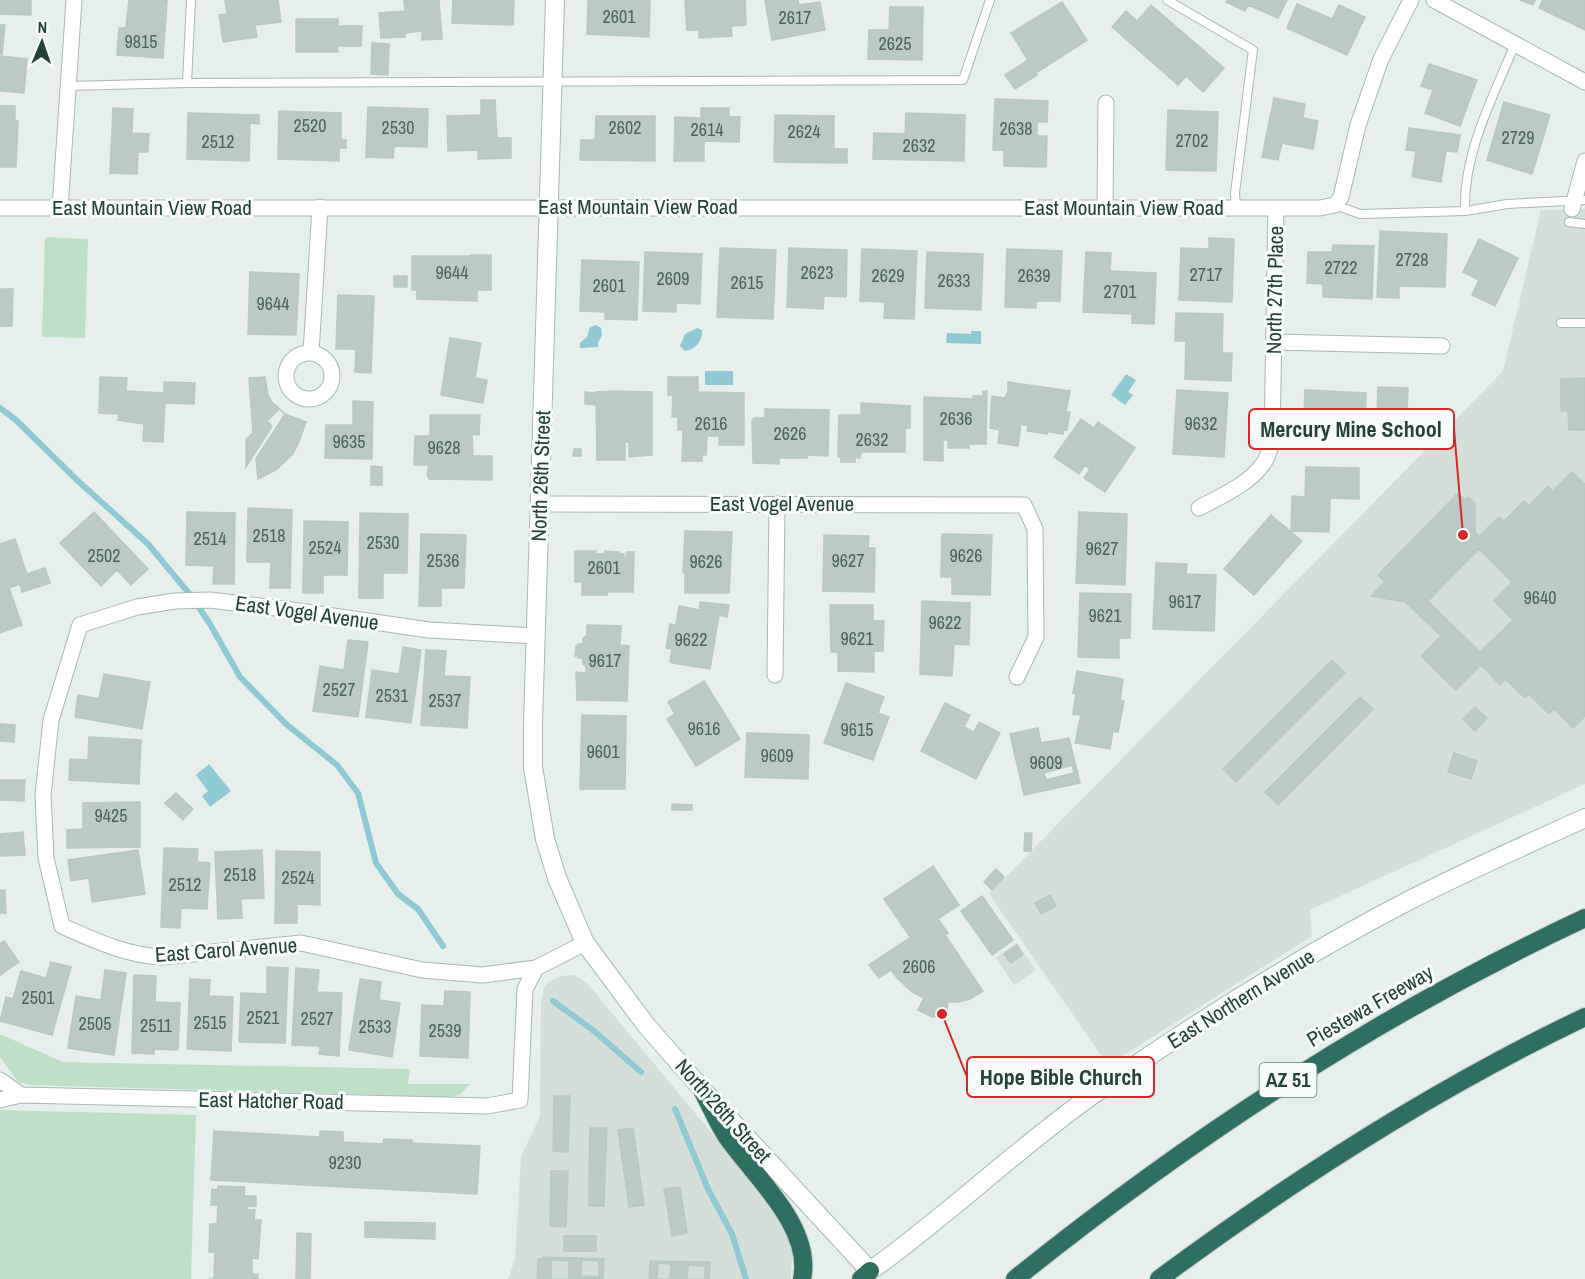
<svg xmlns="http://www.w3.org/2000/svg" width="1585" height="1279" viewBox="0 0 1585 1279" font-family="'Archivo Narrow',sans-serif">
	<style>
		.built { fill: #d4dfda }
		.green { fill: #bfe0c8 }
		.water { fill: #8ec9d4 }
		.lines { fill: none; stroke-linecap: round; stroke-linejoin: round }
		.stream { stroke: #8ec9d4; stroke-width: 6 }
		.building { fill: #bbcac4; stroke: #b8c9c2; stroke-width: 1.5; fill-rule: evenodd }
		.lane-casing { stroke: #a8b8b2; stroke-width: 10 }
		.street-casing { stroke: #a8b8b2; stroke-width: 17 }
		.secondary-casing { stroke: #a4bbb3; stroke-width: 20 }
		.highway-casing { stroke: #c2cac8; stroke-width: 20 }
		.lane { stroke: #fff; stroke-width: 8 }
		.street { stroke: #fff; stroke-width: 15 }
		.secondary { stroke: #fff; stroke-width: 18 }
		.highway { stroke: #2f6f62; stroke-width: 18 }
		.labels { text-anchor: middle; stroke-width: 6; stroke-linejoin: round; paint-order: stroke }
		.number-label { font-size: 18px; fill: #4a645c }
		.shield { fill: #f7fbf9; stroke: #637a73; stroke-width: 1.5 }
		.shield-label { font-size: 20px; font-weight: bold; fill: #24423a }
		.street-label { font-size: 21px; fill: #24423a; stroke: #f7fbf9 }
		.leader { fill: none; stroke: #d62828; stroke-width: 2 }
		.callout-dot { fill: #d62828; stroke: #f7fbf9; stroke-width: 2 }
		.callout { fill: #f7fbf9; stroke: #d62828; stroke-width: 2 }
		.callout-label { font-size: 22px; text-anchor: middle; font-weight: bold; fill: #24423a }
	</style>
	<rect width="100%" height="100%" fill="#e6efeb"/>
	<!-- built -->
	<path class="built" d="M1585,209V784L1310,910L1312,936L1108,1065L989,894L1503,371L1541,210Z
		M1016,943L1036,970L1014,985L996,958Z
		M574,975L587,983L774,1208L788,1235L792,1254L791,1279H508L515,1259L521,1157L540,1116L541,1000L544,987L550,981L562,976Z"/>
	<!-- green -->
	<path class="green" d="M45,237L88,239L85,338L42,337Z
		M0,1034L63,1062L410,1069L408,1084H470L459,1095L449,1097L30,1085L18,1082L0,1057Z
		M0,1110L196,1115L191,1279H0Z"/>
	<!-- water -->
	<path class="water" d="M596,325L601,328L602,336L598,342V347L580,348V343L587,337L590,327Z
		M697,328L702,330C703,341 695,350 685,351L680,346L685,334Z
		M971,331H981V344L946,343L947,333L971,334Z
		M705,371H733V385H705Z
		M1126,374L1136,380L1128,392L1133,395L1125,405L1111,395Z
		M209,764L231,791L210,807L202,796L208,791L196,775Z"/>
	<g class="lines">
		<!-- stream -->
		<path class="stream" d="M0,408L16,420L77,480L148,544L192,597L210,624L240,677L286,724L337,765L358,793L376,863L398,894L418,909L443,946
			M553,1001L594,1031L641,1072
			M675,1109L708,1189L732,1234L746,1279"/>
	</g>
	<!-- building -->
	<path class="building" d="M0,0H31V15L0,14Z
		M129,0H167L163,58L117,55L119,28H126Z
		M225,0H278L281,22L255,25L257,37L223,42L219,15L227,14Z
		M404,0H439L442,39L422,40V31L405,33V37L381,38L379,13L405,11Z
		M453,0H514L513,25L452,23Z
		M588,0H650L649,37L587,34Z
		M685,0H745L746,25L731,26L732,36L699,38V30H687Z
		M765,0H798L799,5L820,2L825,30L772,40Z
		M1228,0H1287L1278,18L1248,5L1245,11L1226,2Z
		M1520,0H1535L1533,5Z
		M1543,0H1585V30L1539,8Z
		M1062,2L1087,40L1036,73L1037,75L1015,89L1005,75L1028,60L1011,33Z
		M1297,4L1332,19L1339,5L1365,17L1347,55L1287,28Z
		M1151,5L1224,68L1203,92L1186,76L1178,85L1112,27L1126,11L1137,21Z
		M890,7H923L922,60L868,59L869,30H889Z
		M296,19H338V26H362L361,46H337L338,52H296Z
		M0,25H5L2,54H0Z
		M372,43L389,44L388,75L371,74Z
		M0,56L27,59L24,93L0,91Z
		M1429,64L1477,80L1460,126L1425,113L1433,90L1421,86Z
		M1274,98L1305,104L1303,118L1318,121L1313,149L1282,143L1278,160L1262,157Z
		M995,99L1048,101L1047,122H1037V136H1047L1046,167L1004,166V150H993Z
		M481,100H495L497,138H511V158L478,159V150L448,151L447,116L481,115Z
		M1504,102L1550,115L1532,174L1487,160Z
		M0,106H15V121H18L16,167H0Z
		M368,107L428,109L427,147L394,146L393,158L366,157Z
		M113,108L133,109L132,133L149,134L148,152H138L137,174L110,173Z
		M701,108H729V117H740L739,142L704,141V161H674L675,117L701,118Z
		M1168,110L1218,112L1216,171L1166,170Z
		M279,111L341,113V140H346V148H339V161L278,159Z
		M188,113L259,115V124L250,123L249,161L187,159Z
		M906,113L965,115L964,161L873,159L874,133L905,134Z
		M775,115L834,116V149H847V163L774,162Z
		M596,116H655V161L580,160L581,140H595Z
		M1409,128L1460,135L1457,152L1446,151L1441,182L1412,177L1416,151L1406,150Z
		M1380,231L1447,234L1445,287L1399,286V298L1377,297Z
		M1209,238L1234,239L1232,302L1179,300L1181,248L1209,249Z
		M1479,239L1518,258L1495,306L1472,295L1479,280L1463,272Z
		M1333,245L1374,246L1372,299L1323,297V284L1307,283L1308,252H1332Z
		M720,248L776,250L773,319L717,317Z
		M789,248L847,250L846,297L824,296L823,309L787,307Z
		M862,249L917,251L914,319L884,318L885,302L860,301Z
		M1007,249L1062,251L1060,301H1036V308L1005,307Z
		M645,252L702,254L700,304L676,303V312L643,311Z
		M927,252L983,254L981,310L925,308Z
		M1086,252L1111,253L1110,271L1156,273L1154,324L1132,323V314L1083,312Z
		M471,255H491V290H477V301L417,299V290H412V256H471Z
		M582,260L639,262L637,320L605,319V312L580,311Z
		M250,272L299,274L296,335L248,334Z
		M394,276H407V287H394Z
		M0,289H13L12,326H0Z
		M338,295L374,296L371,373L355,372L356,349H336Z
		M1176,313L1223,314L1222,353H1232L1231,381L1185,379L1186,341H1175Z
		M450,338L481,343L475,378L487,380L483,403L441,395Z
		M100,377L127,378L126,391L164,393V382L195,383L194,404L165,403L163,442L143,441L144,424L118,420L119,414L99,413Z
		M265,377L268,395L272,402L285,414L306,422L298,444L293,454L276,470L258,479L256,459L285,414L279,409L267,421L272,426L246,467V439L253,433L249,378Z
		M668,377H698V392L744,393V445H719V436H707L706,455H702V461H682L683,430H678V417H672L673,395H668Z
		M1585,378V430H1569L1568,411H1561V379Z
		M1008,382L1070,391L1066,412H1070L1067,430H1063V434L1049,432L1048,428L1047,434L1027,431L1028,426L1021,424L1018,446L998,443L1000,430L990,428L992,396L1005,398L1008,391Z
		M1378,387L1408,388L1407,410H1433L1432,435H1413V449L1376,448Z
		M1177,390L1228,393L1224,457L1173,454Z
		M1305,390L1366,393L1365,433L1343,432V443L1303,441Z
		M613,391L652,392V455L629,457V442H625V460H597L596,392Z
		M983,391H987L986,444H971L970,441L969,448H948V440H943V461L924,460V397L974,399L973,396H983Z
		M585,392L595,393V405L585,404Z
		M353,401L373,402L372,459L325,458L326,425H353Z
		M861,403L910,406V428H905V452H861L860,458L855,457V462H841V457H838L839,415H861Z
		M765,409L829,410L828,456L807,455V458H779V464L753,463L752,421L754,418H765Z
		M430,415H480L479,435L472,434L473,456H492V480L429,479L427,474L429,465H414L415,436H430Z
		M1081,419L1094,428L1098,422L1135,448L1105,492L1084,478L1090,469L1085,465L1079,474L1054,457Z
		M574,449H581V456H573Z
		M371,466L382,467V485H371Z
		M1306,467L1359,468V499L1330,498L1329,532L1291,531L1292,496L1305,497Z
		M1572,472L1585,484V716L1573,728L1554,709L1549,714L1529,694L1525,698L1505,679L1500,685L1481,665L1456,690L1421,656L1441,636L1405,602L1371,596L1385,582L1378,575L1458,493L1465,500L1468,497L1475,503V532L1479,536L1499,517L1504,521L1524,501L1529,506L1548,486L1553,491ZM1479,549L1512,582L1494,601L1513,620L1480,652L1428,601Z
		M248,508L292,510L290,588H270L271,562H247Z
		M94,512L148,569L131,585L117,570L101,586L60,543Z
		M187,512L235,513L234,584H213L214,566L186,565Z
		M1079,512L1127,514L1125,585L1076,583Z
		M360,513L408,514L407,573H383V598H359Z
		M1271,515L1302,541L1254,595L1224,569Z
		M304,521L348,522L347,575H323V593H303Z
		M685,531L732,532L729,593H685V572H683Z
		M421,534L466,535L464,588H441V606H419Z
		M942,534L992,535L990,595L952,594V577H941Z
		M824,535L869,536L868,548H875L874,592L823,591Z
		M15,539L27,574L45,568L50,583L22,592L20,584L9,588L22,625L0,633V544Z
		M575,551H596L595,554H605V551L619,552V554H624V558H626L627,552H634L633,592H607V595H582V582H575Z
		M1156,563L1187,564L1186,574L1216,575L1214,631L1153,629Z
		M1080,593L1131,594L1130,638H1119V658L1078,657Z
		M922,601L970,603L969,645L954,644L952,676L920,674Z
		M700,602L729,605L727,617L719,615L710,669L672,663L670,661L672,649L666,648L670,624L676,625L679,606L699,610Z
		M830,605H873V621H884L883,651H874V672L838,671V652H831Z
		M587,625L621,626L620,645L629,646L627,701L577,700L576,672L586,673V667L583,664V658H578V656H575L576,646H578V644H583V638L587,635Z
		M348,640L368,642L358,717L313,711L320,666L344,670Z
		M403,647L421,650L411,723L366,717L372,670L399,674Z
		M426,650L446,651L444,676L470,677L467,728L421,725Z
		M1332,660L1345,673L1236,782L1223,769Z
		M1077,671L1123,679L1120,700L1124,701L1118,732L1113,731L1110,749L1075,743L1081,715L1073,714L1076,694L1073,693Z
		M104,674L150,682L142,729L75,717L78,695L99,699Z
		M704,681L740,739L696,766L667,719L675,714L668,702Z
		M846,683L884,697L878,713L889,717L873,760L824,743Z
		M1360,697L1373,709L1278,805L1265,792Z
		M945,703L970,715L964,727L974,732L979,722L1000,733L976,779L921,751Z
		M1475,707L1487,718L1475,731L1463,719Z
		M582,715L626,716L625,789H580Z
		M0,724L15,725L14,742L0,741Z
		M1038,728L1041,743L1069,738L1080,783L1024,795L1010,734Z
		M747,733L809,735L808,779L745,777Z
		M89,737L141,740L139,784L69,780L70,759L88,760Z
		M1454,753L1477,761L1471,779L1448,772Z
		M1072,765L1074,773L1046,780L1044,773Z
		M0,780H25L24,801L0,800Z
		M176,793L193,809L183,820L165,803Z
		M140,802V847L67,848V830L83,829V803Z
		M672,804L692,805V810H672Z
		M23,832L25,855L0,856V834Z
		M1025,833H1032L1031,851H1024Z
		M164,848L198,849L197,862L210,863L207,909L181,908L180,928L161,927Z
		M138,850L145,894L92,902L89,878L71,881L68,860Z
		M262,850L264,898L241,899L242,918L218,919L215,852Z
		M276,851L320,852V905L297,904V923H275Z
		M933,866L959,905L910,937L884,899Z
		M996,869L1004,877L992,890L984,882Z
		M5,890L6,913H0V891Z
		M1050,895L1056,906L1041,914L1035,903Z
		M982,896L1013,940L992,955L961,911Z
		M938,919L948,933L945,935L983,991L970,999L959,1002H947L948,1015L932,1017L918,1010L924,998L912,992L898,979L891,970L879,978L869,965Z
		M4,941L19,962L0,975V944Z
		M1017,945L1023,954L1011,963L1004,954Z
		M51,962L71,967L52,1035L0,1021L6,997L13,999L21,971L46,978Z
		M267,967L288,968L285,1043L239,1042L241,993L267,994Z
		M296,968L319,970L317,992L342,993L339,1056L319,1054L320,1046L292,1045Z
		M105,970L126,973L114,1055L68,1048L76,996L101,1000Z
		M134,975L156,976L155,1002L180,1003L178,1050L154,1049V1054L132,1053Z
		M190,979L210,980L209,996L233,997L231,1051L187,1049Z
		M360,979L381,982L379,1000L400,1003L392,1057L349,1050Z
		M445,991L470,992L468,1058L420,1056L422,1005L444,1006Z
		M554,1096H570L568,1152L553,1151Z
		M590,1128H607L605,1174L589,1173Z
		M633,1128L644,1205L629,1207L618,1130Z
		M214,1131L320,1137V1131L343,1132V1142L383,1144L384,1139L412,1140V1143L480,1146L477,1194L211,1180Z
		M551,1171H568L566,1227L550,1226Z
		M589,1174L605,1175L604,1206H589Z
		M218,1186L245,1187L244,1196H256V1206H248L247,1210H255L254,1220H261L258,1259L252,1258V1274H258V1279H208L214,1278L215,1252H209L210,1224H217L218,1205H211L212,1189L217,1190Z
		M680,1187L687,1233L672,1236L664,1189Z
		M365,1222L435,1223V1239L365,1237Z
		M297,1233L311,1234L310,1279H296Z
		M564,1236H596V1251H564Z
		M543,1257L604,1259L603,1279H537L538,1259H543Z
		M551,1260L569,1261V1279H551Z
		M582,1260L599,1261V1277L581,1276Z
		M650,1261L710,1262L709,1279H649Z
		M658,1263L671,1264L670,1279H657Z
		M688,1265L705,1266V1279H687Z"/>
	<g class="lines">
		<defs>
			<path id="lane" d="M1167,0L1253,50L1235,193L1236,208
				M1515,44C1493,97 1463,153 1465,211L1507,204L1585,200
				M187,83L191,0
				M68,86L187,83L963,80L990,0
				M1335,205L1360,214L1465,211
				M1569,222L1585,224
				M1561,323H1585"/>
			<path id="street" d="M1434,0L1585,82
				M0,208H1276
				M60,208L74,0
				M1105,208L1106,103
				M1572,209L1585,161
				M1274,342L1442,346
				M286 376a23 23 0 1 1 46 0a23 23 0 1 1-46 0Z
				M311,353L320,207
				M540,504L1024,505L1035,529L1036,637L1017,677
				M1199,508C1221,496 1248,485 1263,464C1268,458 1270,449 1272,441L1276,208H1320L1335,205L1341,197L1358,125L1381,59L1411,0
				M536,636L429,630L292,610L210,600L175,601L137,607L80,625L51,720L43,795L46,858L62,926C94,940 127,956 163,957L301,943L422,970L483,975L536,968
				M775,675L777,504
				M0,1080L21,1095
				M0,1100L21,1095L487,1106L520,1100L525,989L536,968L585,943"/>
			<path id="secondary" d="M555,0L533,724V767L545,839L557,878L585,943L646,1025L701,1088L870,1271C946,1217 1014,1151 1091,1096C1192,1025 1298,958 1408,901C1466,871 1526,845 1585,818"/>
			<path id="highway" d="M701,1088C710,1104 717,1122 727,1137C754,1176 813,1227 802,1279
				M861,1279L870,1271
				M1015,1279C1193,1136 1378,1015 1585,918
				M1159,1279C1294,1179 1434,1089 1585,1017"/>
		</defs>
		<!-- lane casing -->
		<use href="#lane" class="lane-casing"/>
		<!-- street casing -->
		<use href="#street" class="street-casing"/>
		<!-- secondary casing -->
		<use href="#secondary" class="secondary-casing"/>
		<!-- highway casing -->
		<use href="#highway" class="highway-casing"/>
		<!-- lane -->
		<use href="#lane" class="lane"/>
		<!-- street -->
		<use href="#street" class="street"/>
		<!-- secondary -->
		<use href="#secondary" class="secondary"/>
		<!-- highway -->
		<use href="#highway" class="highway"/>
	</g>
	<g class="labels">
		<!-- number labels -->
		<g class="number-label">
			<text x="619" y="23">2601</text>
			<text x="795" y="24">2617</text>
			<text x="141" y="48">9815</text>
			<text x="895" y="50">2625</text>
			<text x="310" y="132">2520</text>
			<text x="398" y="134">2530</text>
			<text x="625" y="134">2602</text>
			<text x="1016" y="135">2638</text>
			<text x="707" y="136">2614</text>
			<text x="804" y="138">2624</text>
			<text x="1518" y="144">2729</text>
			<text x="1192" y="147">2702</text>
			<text x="218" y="148">2512</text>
			<text x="919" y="152">2632</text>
			<text x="1412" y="266">2728</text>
			<text x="1341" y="274">2722</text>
			<text x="452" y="279">9644</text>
			<text x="817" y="279">2623</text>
			<text x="1206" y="281">2717</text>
			<text x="888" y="282">2629</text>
			<text x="1034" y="282">2639</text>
			<text x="673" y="285">2609</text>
			<text x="954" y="287">2633</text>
			<text x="747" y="289">2615</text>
			<text x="609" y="292">2601</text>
			<text x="1120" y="298">2701</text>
			<text x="273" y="310">9644</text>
			<text x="956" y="425">2636</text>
			<text x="711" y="430">2616</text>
			<text x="1201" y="430">9632</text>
			<text x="790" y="440">2626</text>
			<text x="872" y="446">2632</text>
			<text x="349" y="448">9635</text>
			<text x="444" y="454">9628</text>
			<text x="269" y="542">2518</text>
			<text x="210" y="545">2514</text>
			<text x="383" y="549">2530</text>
			<text x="325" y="554">2524</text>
			<text x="1102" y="555">9627</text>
			<text x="104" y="562">2502</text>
			<text x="966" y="562">9626</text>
			<text x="443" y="567">2536</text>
			<text x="848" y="567">9627</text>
			<text x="706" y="568">9626</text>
			<text x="604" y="574">2601</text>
			<text x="1540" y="604">9640</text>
			<text x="1185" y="608">9617</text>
			<text x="1105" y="622">9621</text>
			<text x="945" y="629">9622</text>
			<text x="857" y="645">9621</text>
			<text x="691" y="646">9622</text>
			<text x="605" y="667">9617</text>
			<text x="339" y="696">2527</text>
			<text x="392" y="702">2531</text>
			<text x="445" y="707">2537</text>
			<text x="704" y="735">9616</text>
			<text x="857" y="736">9615</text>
			<text x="603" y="758">9601</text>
			<text x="777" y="762">9609</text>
			<text x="1046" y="769">9609</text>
			<text x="111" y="822">9425</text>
			<text x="240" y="881">2518</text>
			<text x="298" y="884">2524</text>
			<text x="185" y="891">2512</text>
			<text x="919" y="973">2606</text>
			<text x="38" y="1004">2501</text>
			<text x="263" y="1024">2521</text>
			<text x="317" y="1025">2527</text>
			<text x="210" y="1029">2515</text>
			<text x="95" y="1030">2505</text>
			<text x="156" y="1032">2511</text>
			<text x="375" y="1033">2533</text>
			<text x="445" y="1037">2539</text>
			<text x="345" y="1169">9230</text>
		</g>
		<!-- shield labels -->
		<rect class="shield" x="1259.5" y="1063" width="57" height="34" rx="4.5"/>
		<g class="shield-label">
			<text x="1288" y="1087">AZ 51</text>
		</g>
		<!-- street labels -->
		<g class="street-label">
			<text x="638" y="214">East Mountain View Road</text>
			<text x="152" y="215">East Mountain View Road</text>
			<text x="1124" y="215">East Mountain View Road</text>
			<text transform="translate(1275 290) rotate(-89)" y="7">North 27th Place</text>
			<text transform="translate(541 476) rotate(-88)" y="7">North 26th Street</text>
			<text x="782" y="511">East Vogel Avenue</text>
			<text transform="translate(307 613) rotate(8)" y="7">East Vogel Avenue</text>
			<text transform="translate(226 950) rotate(-4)" y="7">East Carol Avenue</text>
			<text transform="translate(1241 999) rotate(-32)" y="7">East Northern Avenue</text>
			<text transform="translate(1370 1006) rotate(-30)" y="7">Piestewa Freeway</text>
			<text transform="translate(271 1101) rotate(1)" y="7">East Hatcher Road</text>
			<text transform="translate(723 1111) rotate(48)" y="7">North 26th Street</text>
		</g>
	</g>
	<!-- callouts -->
	<path class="leader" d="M1463 535L1454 429M942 1014L967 1077"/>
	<g class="callout-dot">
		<circle cx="1463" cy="535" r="6"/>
		<circle cx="942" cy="1014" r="6"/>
	</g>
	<g class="callout">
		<rect x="1249" y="409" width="205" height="40" rx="6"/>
		<rect x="967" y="1057" width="187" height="40" rx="6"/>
	</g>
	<g class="callout-label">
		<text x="1351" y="437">Mercury Mine School</text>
		<text x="1061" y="1085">Hope Bible Church</text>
	</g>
	<!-- north arrow -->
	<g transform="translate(42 42) rotate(2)" stroke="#f7fbf9" stroke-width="4.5" paint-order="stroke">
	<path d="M0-4.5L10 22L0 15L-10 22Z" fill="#24423a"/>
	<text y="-9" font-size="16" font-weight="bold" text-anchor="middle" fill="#24423a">N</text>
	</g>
</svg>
